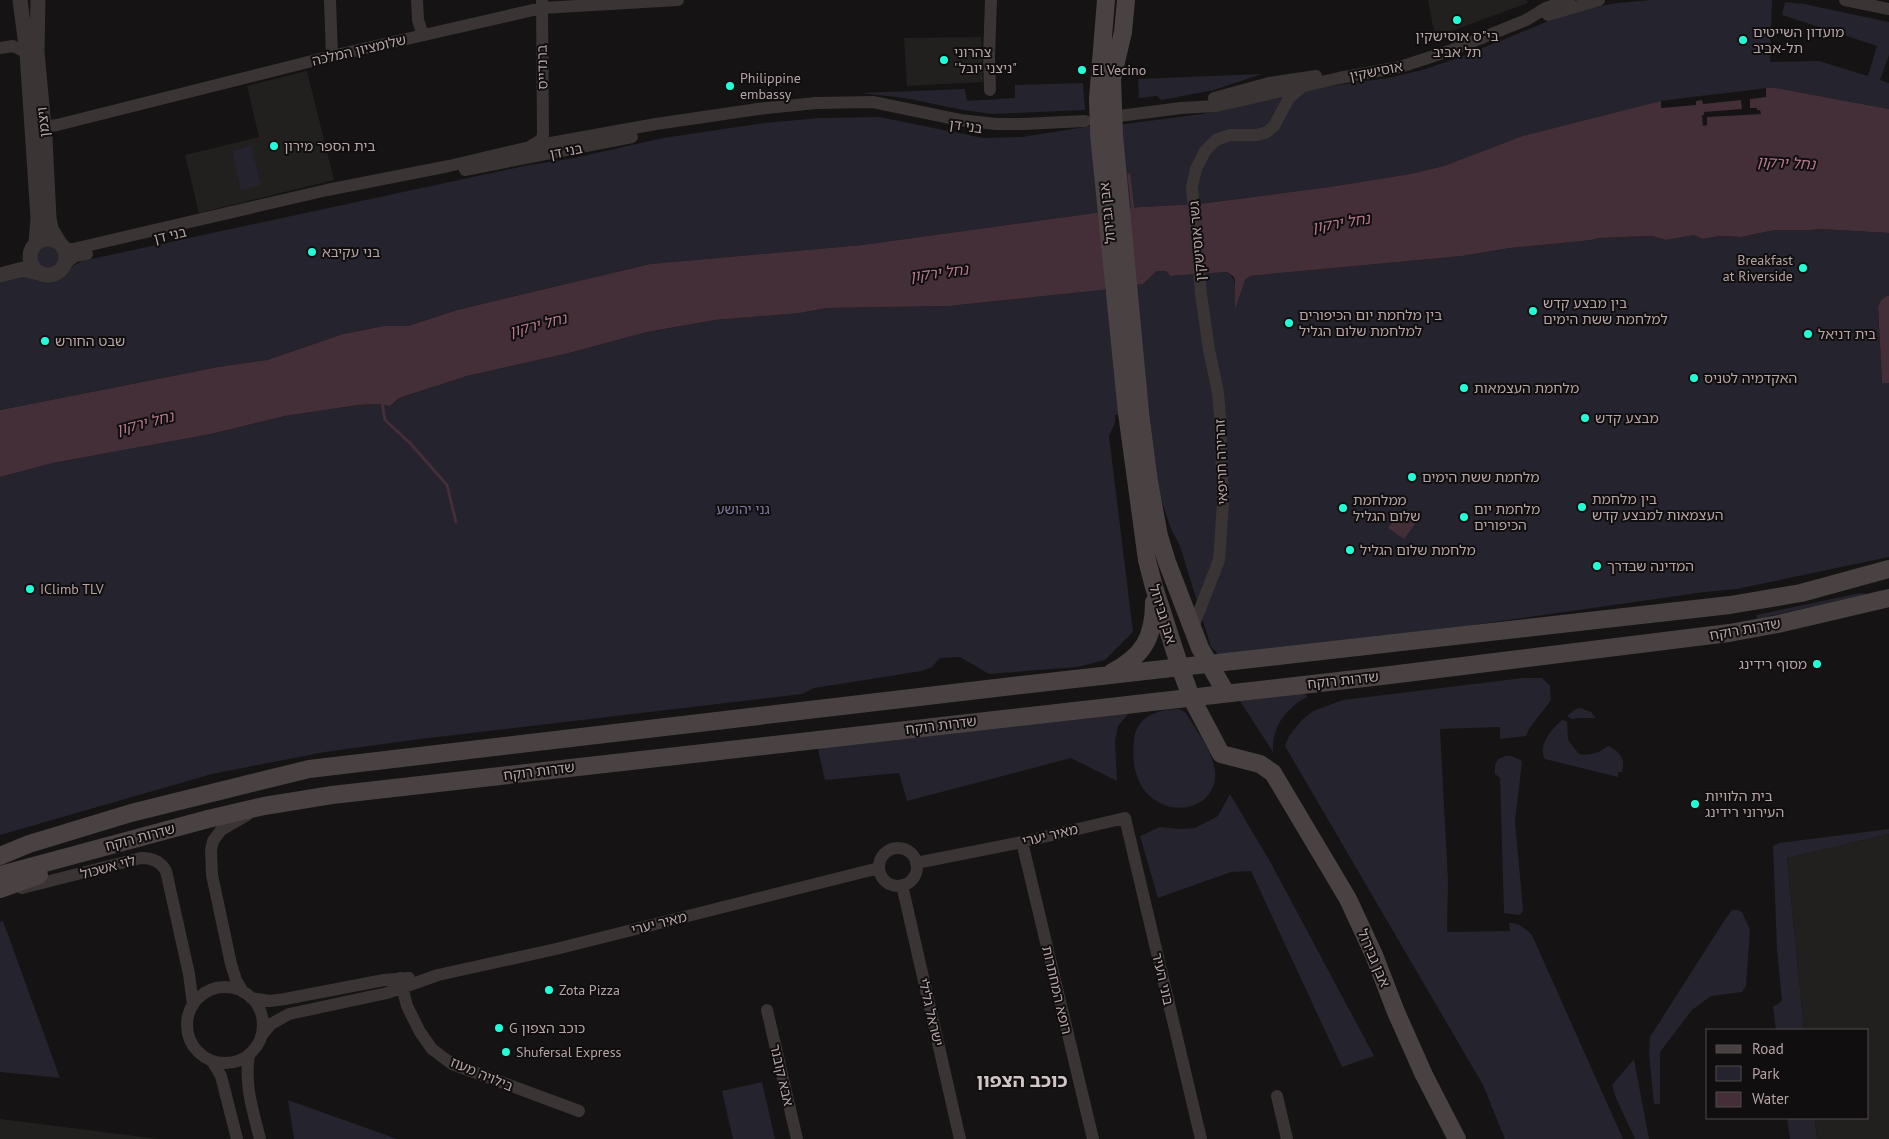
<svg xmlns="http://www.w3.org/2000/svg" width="1889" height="1139" viewBox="0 0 1889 1139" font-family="'PT Sans','Noto Sans Hebrew',sans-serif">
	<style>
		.built { fill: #221f1f }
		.green { fill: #25232d }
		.water { fill: #442e37 }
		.pier { fill: #151313 }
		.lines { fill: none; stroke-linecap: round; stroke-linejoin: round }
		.stream { stroke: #442e37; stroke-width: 3 }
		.minor { stroke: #3a3434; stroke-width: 12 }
		.tertiary { stroke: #3a3434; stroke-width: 15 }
		.secondary { stroke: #4a4142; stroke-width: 18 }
		.poi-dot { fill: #21ffd8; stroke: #100e0e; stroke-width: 2 }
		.labels { text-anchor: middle; stroke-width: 4; stroke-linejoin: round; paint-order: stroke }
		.poi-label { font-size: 14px; fill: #b6a3a6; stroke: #100e0e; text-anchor: start }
		.street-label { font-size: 14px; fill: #b6a3a6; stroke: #100e0e }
		.park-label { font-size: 14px; fill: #8279a3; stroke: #100e0e }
		.water-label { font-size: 15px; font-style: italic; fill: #b5778e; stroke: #100e0e }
		.district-label { font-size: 19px; font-weight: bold; fill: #d2c5c6; stroke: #100e0e }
	</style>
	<rect width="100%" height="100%" fill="#151313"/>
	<!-- built -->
	<path class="built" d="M1428,0H1527L1528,3L1435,37Z
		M981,37L983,82L907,86L904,38Z
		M307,71L334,180L199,213L185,155L259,137L247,86Z
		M1889,834V1139H1817L1815,1118H1868V1030H1804L1787,858Z
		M0,1119L159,1139H0Z"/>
	<!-- green -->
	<path class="green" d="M1652,0H1772L1770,62L1819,61L1868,76L1877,46L1782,15L1785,2L1804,4L1889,22V55L1880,80L1889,83V109L1776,88L1700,96L1661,101L1444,166L1410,174L1329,187L1199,204L1139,207L862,245L650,264L457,310L408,326H384L343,334L267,360L218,367L0,410V282L24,276L51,280L57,278L73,266L82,261L524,166L574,158L663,138L764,123L820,118L879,117L983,138L1022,137L1085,127L1117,125L1202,114L1316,88L1388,78L1422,70L1458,58L1556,18L1588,8L1617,3Z
		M1262,74L1214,90L1161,100L1157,96L1139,98L1138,79Z
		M1083,83L1085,110L992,114L963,110L905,98L860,93L965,89L967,101L1015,98V85Z
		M251,146L261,185L241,190L232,151Z
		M1794,229L1812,230L1819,229L1889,233V296L1878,307V310L1882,383H1889V557L1737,589L1705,592L1313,648L1219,655L1211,647L1180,546L1171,529L1159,493L1149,411L1115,415V423L1109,436L1133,632L1105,660L1077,667L989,674L960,657L940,658L932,667L922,671L814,688L802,694L420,739L325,752L212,774L0,835V477L53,463L211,434L285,416L358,405L379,404L390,406L399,398L467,376L569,353L647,332L715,320L800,313L826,308L949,306L1102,290L1143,284L1157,271H1166L1170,276L1227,272C1239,280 1235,295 1235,307L1245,280L1250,276L1462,256L1510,248L1592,240L1598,238L1652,236L1666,240L1694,235L1703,239L1720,236L1741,237L1775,230Z
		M37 257a11 11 0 1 1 22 0a11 11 0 1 1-22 0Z
		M1860,593L1869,594L1757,619L1756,615Z
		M1523,678H1542L1550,686L1551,700L1529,729L1526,736L1500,739V727L1440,729L1448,881L1447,932L1510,931L1509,923C1520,923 1524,928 1532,935L1623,1139H1505L1483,1085L1285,746L1289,736L1302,720L1313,711L1343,700Z
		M1305,693L1307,697C1285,709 1272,727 1273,752L1240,701Z
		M1134,707L1118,726L1115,741L1117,781L1071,758L907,801L899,773L825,780L817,745Z
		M1580,708L1591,712L1596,718H1580L1572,719L1568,717V715L1576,709Z
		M1179,709L1186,713C1194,727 1207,744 1212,759C1235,822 1123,832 1134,740C1137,715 1158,710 1179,709Z
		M1562,720L1567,721L1568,740L1579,754C1590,756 1599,753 1608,746C1619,751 1626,758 1622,772H1618V777L1545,759C1537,745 1552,729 1562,720Z
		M1506,756H1511L1521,760L1522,762L1515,821L1523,910L1521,914L1518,915L1504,913L1500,778L1495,774V765L1498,759Z
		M1230,794L1272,865L1374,1056L1342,1067L1251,871L1231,872L1158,898L1140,836L1160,827L1178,829L1195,828L1218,816Z
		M1889,829V834L1787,858L1804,1030H1776L1773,1007L1782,1001L1777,950L1773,846L1779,843Z
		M1737,910L1742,912L1750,930L1746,986L1742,992L1711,996L1692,1010L1660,1052V1104H1654L1649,1054L1650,1037L1724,921L1732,910Z
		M3,921L60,1078L0,1072V922Z
		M1634,1059L1649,1139H1635L1616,1098L1612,1085Z
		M762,1082L775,1139H733L722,1091Z
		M288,1100L397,1139H294Z
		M1787,1118H1815L1817,1139H1790Z"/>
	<!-- water -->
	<path class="water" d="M1766,88H1776L1889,109V233L1819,229L1812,230H1775L1741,237L1720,236L1703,239L1694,235L1666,240L1652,236L1598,238L1592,240L1510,248L1462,256L1250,276L1245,280L1235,309V282L1234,277L1227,272L1170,276L1166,271H1157L1143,284L1102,290L949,306L826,308L800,313L715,320L647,332L569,353L467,376L399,398L390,406L379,404L358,405L285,416L211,434L53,463L0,477V410L218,367L267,360L343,334L384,326H408L457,310L650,264L862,245L1139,207L1199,204L1329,187L1410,174L1444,166L1523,136L1661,101Z
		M1887,296H1889V383H1882L1878,307L1881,300Z
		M1399,512L1415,524L1404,539L1388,528Z"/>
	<!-- pier -->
	<path class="pier" d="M1766,88V97L1750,99V108H1757V110H1760L1761,114L1707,117V125L1703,126L1702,115H1704V112L1742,109L1741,100L1703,104L1702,100L1696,101V105L1661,108V101Z"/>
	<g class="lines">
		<!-- stream -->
		<path class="stream" d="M1129,175L1133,212
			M382,402L385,420L410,443L447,485L456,522"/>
		<!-- minor -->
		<path class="minor" d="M330,0L332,56
			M417,0L418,20L423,35
			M1845,0L1889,9
			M1548,15L1599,0
			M0,48L13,46L27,53L33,52
			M990,90L989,57L991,0
			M1214,98L1269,83L1316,76
			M1119,116L1181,108L1216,106L1339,78L1400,67L1452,50L1526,20L1546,8L1569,0
			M44,127L57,125L332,56L542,8L678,0
			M531,146L541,140L543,135L542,0
			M465,170L632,137
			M63,246L68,249H73L327,190L449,166L534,146L656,124L758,109L816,103L873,102L960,120L996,124H1023L1085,121
			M65,264L75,256L87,254
			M1193,627L1219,560L1223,504L1220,416L1218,392L1209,350L1201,294L1192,187L1196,169L1205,151L1216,140L1230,135H1257L1267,132L1274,126L1289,98L1303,86
			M1022,842L1093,1139
			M879 867a19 19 0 1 1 38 0a19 19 0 1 1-38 0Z
			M916,863L1022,842L1125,818L1201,1139
			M902,885L960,1139
			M22,888L141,858C151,858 161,861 166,871L189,974L193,1005
			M400,978L407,1006L420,1032L432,1049L452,1064L579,1111
			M187 1025a38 38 0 1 1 76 0a38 38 0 1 1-76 0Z
			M243,992L236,980L231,964L212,875L211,850L213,841L221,830L247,815
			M251,998L270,1001L285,999L384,980L409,978
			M767,1010L797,1139
			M262,1035L271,1024L289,1014L387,993L438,975L556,949L879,868
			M249,1055C244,1084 253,1111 260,1139
			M212,1061L221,1076L237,1139
			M1277,1096L1287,1139"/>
		<!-- tertiary -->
		<path class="tertiary" d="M20,0L27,53L38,218L36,242
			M38,0L37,52L45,138L49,218L51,229L59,242
			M30 257a18 18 0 1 1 36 0a18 18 0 1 1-36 0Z
			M0,275L23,269L39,273"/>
		<!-- secondary -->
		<path class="secondary" d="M1106,0L1098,99L1099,134L1127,413L1147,560L1154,587L1180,667L1191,697L1221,754L1260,764L1273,773L1348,899L1374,955L1396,1012L1424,1075L1457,1139
			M1126,0L1123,32L1112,79L1114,135L1140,412L1149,482L1159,536L1167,562L1200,648L1226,693
			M1111,673C1143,656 1154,638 1154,602
			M0,856L29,844L131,813L309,769L1004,687L1730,605L1801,593L1889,569
			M0,875L208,819L264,806L332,795L1382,676L1729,633L1778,624L1889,598
			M0,889L39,875"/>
	</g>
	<!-- markers -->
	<g class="poi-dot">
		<circle cx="1457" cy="20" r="5"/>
		<circle cx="1743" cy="40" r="5"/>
		<circle cx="944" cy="60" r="5"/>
		<circle cx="1082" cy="70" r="5"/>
		<circle cx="730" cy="86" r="5"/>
		<circle cx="274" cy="146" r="5"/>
		<circle cx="312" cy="252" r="5"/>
		<circle cx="1803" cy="268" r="5"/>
		<circle cx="1533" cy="311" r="5"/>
		<circle cx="1289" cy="323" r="5"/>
		<circle cx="1808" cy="334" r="5"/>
		<circle cx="45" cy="341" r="5"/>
		<circle cx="1694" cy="378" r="5"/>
		<circle cx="1464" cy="388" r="5"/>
		<circle cx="1585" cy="418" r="5"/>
		<circle cx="1412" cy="477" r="5"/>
		<circle cx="1582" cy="507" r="5"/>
		<circle cx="1343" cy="508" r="5"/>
		<circle cx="1464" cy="517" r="5"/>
		<circle cx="1350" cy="550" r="5"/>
		<circle cx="1597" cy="566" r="5"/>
		<circle cx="30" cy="589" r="5"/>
		<circle cx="1817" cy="664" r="5"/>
		<circle cx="1695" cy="804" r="5"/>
		<circle cx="549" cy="990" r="5"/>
		<circle cx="499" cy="1028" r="5"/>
		<circle cx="506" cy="1052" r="5"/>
	</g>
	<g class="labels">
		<!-- poi labels -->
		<g class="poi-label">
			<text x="1753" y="37">מועדון השייטים<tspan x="1753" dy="16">תל-אביב</tspan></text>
			<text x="1457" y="41" text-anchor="middle">בי"ס אוסישקין<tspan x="1457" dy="16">תל אביב</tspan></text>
			<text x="954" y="57">צהרוני<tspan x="954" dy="16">"ניצני יובל"</tspan></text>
			<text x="1092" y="75">El Vecino</text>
			<text x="740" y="83">Philippine<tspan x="740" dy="16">embassy</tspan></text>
			<text x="284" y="151">בית הספר מירון</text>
			<text x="322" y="257">בני עקיבא</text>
			<text x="1793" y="265" text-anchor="end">Breakfast<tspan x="1793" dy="16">at Riverside</tspan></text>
			<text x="1543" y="308">בין מבצע קדש<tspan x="1543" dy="16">למלחמת ששת הימים</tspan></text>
			<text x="1299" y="320">בין מלחמת יום הכיפורים<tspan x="1299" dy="16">למלחמת שלום הגליל</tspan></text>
			<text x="1818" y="339">בית דניאל</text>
			<text x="55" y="346">שבט החורש</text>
			<text x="1704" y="383">האקדמיה לטניס</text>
			<text x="1474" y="393">מלחמת העצמאות</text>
			<text x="1595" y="423">מבצע קדש</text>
			<text x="1422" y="482">מלחמת ששת הימים</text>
			<text x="1592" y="504">בין מלחמת<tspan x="1592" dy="16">העצמאות למבצע קדש</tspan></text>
			<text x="1353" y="505">ממלחמת<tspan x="1353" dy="16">שלום הגליל</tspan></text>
			<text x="1474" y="514">מלחמת יום<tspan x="1474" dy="16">הכיפורים</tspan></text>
			<text x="1360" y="555">מלחמת שלום הגליל</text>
			<text x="1607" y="571">המדינה שבדרך</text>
			<text x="40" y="594">IClimb TLV</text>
			<text x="1807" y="669" text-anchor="end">מסוף רידינג</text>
			<text x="1705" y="801">בית הלוויות<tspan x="1705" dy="16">העירוני רידינג</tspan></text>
			<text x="559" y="995">Zota Pizza</text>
			<text x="509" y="1033">G כוכב הצפון</text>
			<text x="516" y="1057">Shufersal Express</text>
		</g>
		<!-- street labels -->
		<g class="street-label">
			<text transform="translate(359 50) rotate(-13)" y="5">שלומציון המלכה</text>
			<text transform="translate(542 67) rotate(-91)" y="5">ברנדייס</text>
			<text transform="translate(1376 71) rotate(-11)" y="5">אוסישקין</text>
			<text transform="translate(43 122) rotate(-96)" y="5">ויצמן</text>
			<text transform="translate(966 126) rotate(8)" y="5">בני דן</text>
			<text transform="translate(566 151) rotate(-11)" y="5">בני דן</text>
			<text transform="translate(1107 213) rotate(-96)" y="5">אבן גבירול</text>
			<text transform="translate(170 235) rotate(-13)" y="5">בני דן</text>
			<text transform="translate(1197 241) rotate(-95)" y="5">גשר אוסישקין</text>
			<text transform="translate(1221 462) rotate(-92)" y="5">זהרירה חריפאי</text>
			<text transform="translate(1163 614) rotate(73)" y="5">אבן גבירול</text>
			<text transform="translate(1745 629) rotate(-10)" y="5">שדרות רוקח</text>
			<text transform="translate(1343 680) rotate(-6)" y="5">שדרות רוקח</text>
			<text transform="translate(941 725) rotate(-7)" y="5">שדרות רוקח</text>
			<text transform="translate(539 771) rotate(-7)" y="5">שדרות רוקח</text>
			<text transform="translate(1050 835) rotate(-13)" y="5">מאיר יערי</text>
			<text transform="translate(140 837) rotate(-15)" y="5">שדרות רוקח</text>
			<text transform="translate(108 867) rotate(-15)" y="5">לוי אשכול</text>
			<text transform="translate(659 923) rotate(-14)" y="5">מאיר יערי</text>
			<text transform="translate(1374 958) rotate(67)" y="5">אבן גבירול</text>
			<text transform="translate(1163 979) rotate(77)" y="5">בוני העיר</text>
			<text transform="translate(1057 990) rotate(77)" y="5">רופא המחתרות</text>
			<text transform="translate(931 1012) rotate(77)" y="5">ישראל גלילי</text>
			<text transform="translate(482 1074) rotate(23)" y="5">בילויה מעוז</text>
			<text transform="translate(782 1075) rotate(77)" y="5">אבא קובנר</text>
		</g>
		<!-- park labels -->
		<g class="park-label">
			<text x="743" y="514">גני יהושע</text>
		</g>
		<!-- water labels -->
		<g class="water-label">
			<text transform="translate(1786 163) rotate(3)" y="5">נחל ירקון</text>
			<text transform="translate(1341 223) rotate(-9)" y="5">נחל ירקון</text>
			<text transform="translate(939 273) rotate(-7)" y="5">נחל ירקון</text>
			<text transform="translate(538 325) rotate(-14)" y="5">נחל ירקון</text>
			<text transform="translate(145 423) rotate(-14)" y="5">נחל ירקון</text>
		</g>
		<!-- district labels -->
		<g class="district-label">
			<text x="1022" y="1087">כוכב הצפון</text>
		</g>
	</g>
	<!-- legend -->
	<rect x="1706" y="1029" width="162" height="90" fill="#100e0e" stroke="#524a4b"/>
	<rect x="1716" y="1045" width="25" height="8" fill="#4a4142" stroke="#524a4b"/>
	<text x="1752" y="1054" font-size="15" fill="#b6a3a6">Road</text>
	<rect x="1716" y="1066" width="25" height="15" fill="#25232d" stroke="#524a4b"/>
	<text x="1752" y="1079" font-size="15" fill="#b6a3a6">Park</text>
	<rect x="1716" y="1092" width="25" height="15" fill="#442e37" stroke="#524a4b"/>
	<text x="1752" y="1104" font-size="15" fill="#b6a3a6">Water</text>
</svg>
